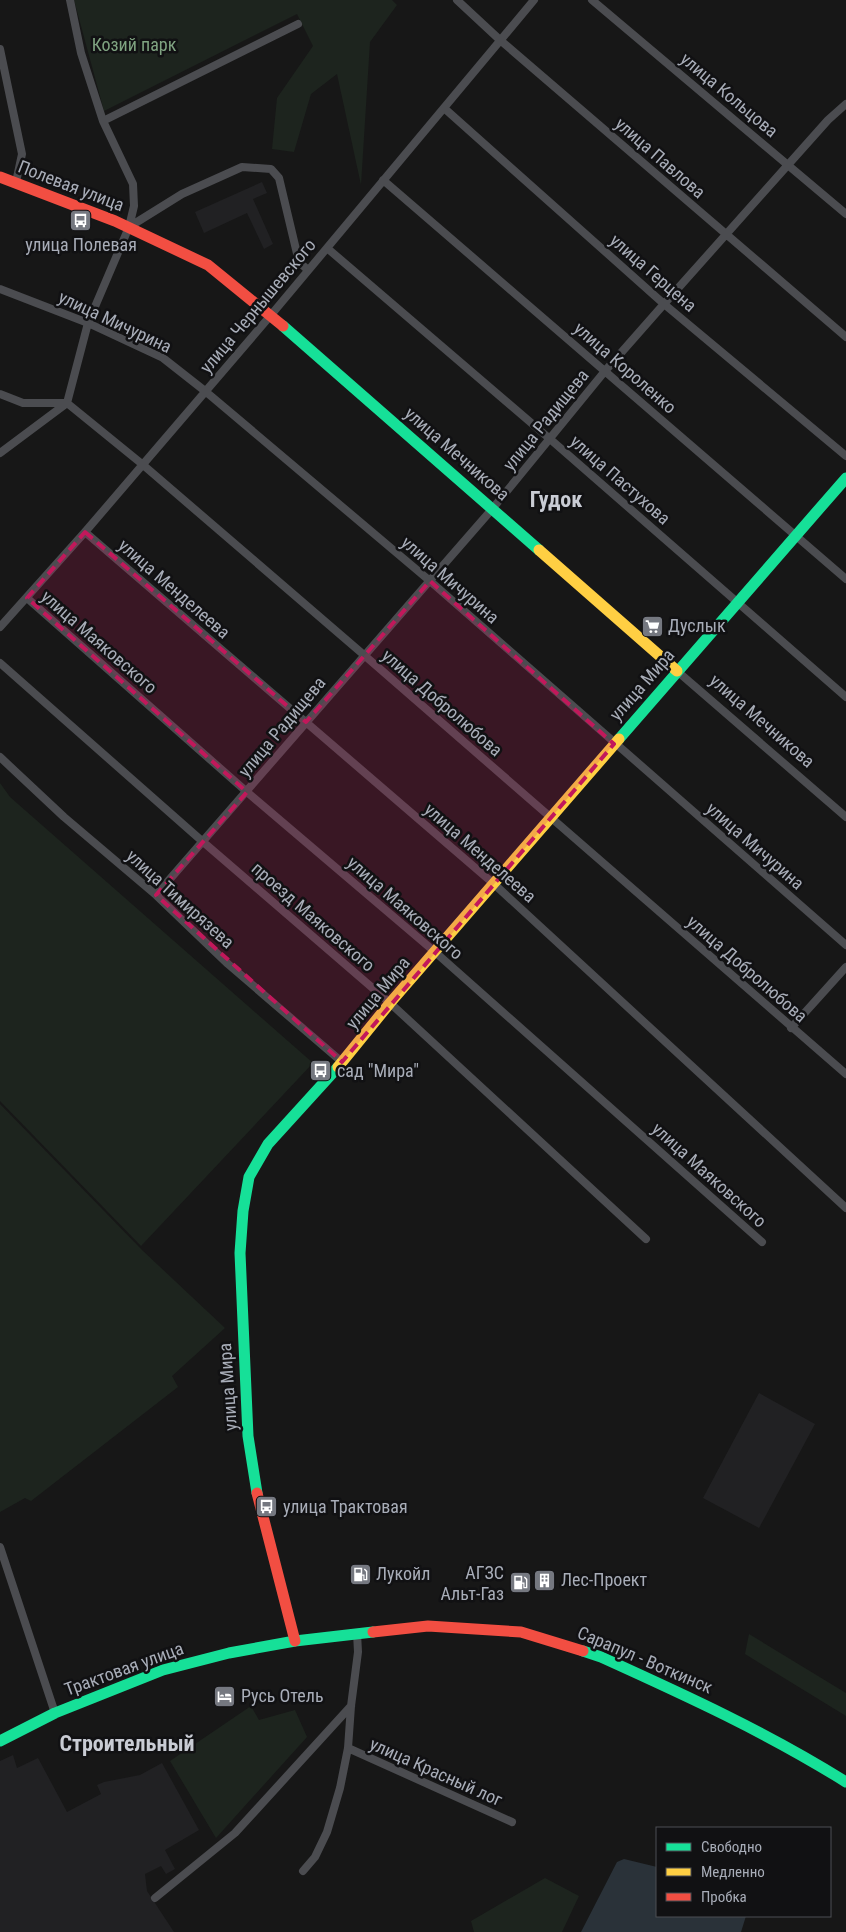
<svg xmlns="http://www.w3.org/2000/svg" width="846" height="1932" viewBox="0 0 846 1932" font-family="'Roboto Condensed',sans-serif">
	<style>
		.built { fill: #212123 }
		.green { fill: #1d241e }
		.water { fill: #2a3239 }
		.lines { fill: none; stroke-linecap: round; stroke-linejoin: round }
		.street { stroke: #4b4c50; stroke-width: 8 }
		.fast { stroke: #16e098; stroke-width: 11 }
		.slow { stroke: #ffcf43; stroke-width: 11 }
		.jam { stroke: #f24e42; stroke-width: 11 }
		.marked { fill: #c2185b; fill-opacity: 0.2; stroke: #c2185b; stroke-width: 4; stroke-dasharray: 10 6; stroke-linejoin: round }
		.labels { text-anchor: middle; stroke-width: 5; stroke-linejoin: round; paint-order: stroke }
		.park-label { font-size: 18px; fill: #7fa381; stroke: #111113 }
		.street-label { font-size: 18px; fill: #a8adb8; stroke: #111113 }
		.poi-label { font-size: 18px; fill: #a8adb8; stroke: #111113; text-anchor: start }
		.district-label { font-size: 22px; font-weight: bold; fill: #c9ccd4; stroke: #111113 }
	</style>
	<rect width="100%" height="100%" fill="#171717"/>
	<!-- built -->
	<path class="built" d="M262,182L267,193L253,199L273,244L264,249L247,213L204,233L195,212Z
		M759,1393L815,1424L759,1528L703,1498Z
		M13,1755L17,1768L38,1758L67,1812L101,1794L97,1785L104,1782L140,1775L162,1763L199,1830L165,1850L175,1869L166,1874L161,1866L145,1874L147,1891L174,1932H0V1761Z"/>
	<!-- green -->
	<path class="green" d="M74,0H392L397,5L370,42L361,185L337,74L311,94L294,152L272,149L277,98L313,46L297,14L104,111Z
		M0,783L10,797L313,1063L141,1246L0,1101Z
		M0,1104L142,1250L225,1328L172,1376L178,1387L31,1501L25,1498L0,1512Z
		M749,1634L846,1693V1716L745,1654Z
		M251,1706L259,1720L295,1710L307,1737L216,1838L170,1761Z
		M545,1878L579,1896L562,1932H474L471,1921Z"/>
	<!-- water -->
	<path class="water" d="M624,1859L657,1867V1916H746L741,1932H581L617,1862Z"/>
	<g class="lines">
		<!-- street -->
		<path class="street" d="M457,0L500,40L846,337
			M592,0L846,214
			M0,49L22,154L16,182
			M444,108L664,304L846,456
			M103,121L298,24
			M383,180L846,579
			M129,227L182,194L242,167L271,169L279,178L299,262L308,270
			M327,248L550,439L846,697
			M0,289L88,323L163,358L205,391L430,581L846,945
			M0,394L23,403H67L142,464L364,655L846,1074
			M0,453L67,403L88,323L129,227L134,206L133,184L103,121L81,53L70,0
			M85,532L494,884L846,1208
			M27,598L247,792L435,952L762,1242
			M0,627L85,532L271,315L534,0
			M0,663L202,841L390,1003L646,1239
			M677,671L846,817
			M0,757L64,817L156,895L228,964L342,1062
			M156,895L493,508L605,371L664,304L828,120L846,104
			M791,1028L846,967
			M0,1547L55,1713
			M348,1748L512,1822
			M303,1871L315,1857L327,1832L340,1788L348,1748L351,1706L358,1652L357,1633
			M155,1898L235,1833L351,1706"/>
		<!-- fast -->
		<path class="fast" d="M283,326L539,550
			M619,739L846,478
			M257,1493L248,1436L240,1253L243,1211L249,1177L268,1144L338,1067
			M583,1651L601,1657C685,1695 768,1733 846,1782
			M0,1741L55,1713L163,1670L229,1653L295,1641L373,1632"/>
		<!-- slow -->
		<path class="slow" d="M539,550L677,671
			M338,1067L390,1003L619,739"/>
		<!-- jam -->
		<path class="jam" d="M0,177L115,221L208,265L283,326
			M257,1493L295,1641
			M373,1632L428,1626L521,1632L583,1651"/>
	</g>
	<!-- marked area -->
	<path class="marked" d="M85,532L306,722L430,581L614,744L342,1062L156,895L247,792L27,598Z"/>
	<!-- icons -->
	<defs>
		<symbol id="bus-square" viewBox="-11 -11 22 22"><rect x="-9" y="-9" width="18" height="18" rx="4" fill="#757880" stroke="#111113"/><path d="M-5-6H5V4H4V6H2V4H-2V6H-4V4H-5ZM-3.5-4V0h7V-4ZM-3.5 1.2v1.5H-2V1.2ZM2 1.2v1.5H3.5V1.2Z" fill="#fff"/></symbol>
		<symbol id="supermarket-square" viewBox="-11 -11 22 22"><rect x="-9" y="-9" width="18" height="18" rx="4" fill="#757880" stroke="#111113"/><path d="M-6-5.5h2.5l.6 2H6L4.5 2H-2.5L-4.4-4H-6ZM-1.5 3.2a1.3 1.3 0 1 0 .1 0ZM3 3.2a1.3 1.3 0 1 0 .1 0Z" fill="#fff"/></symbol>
		<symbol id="fuel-square" viewBox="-11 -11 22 22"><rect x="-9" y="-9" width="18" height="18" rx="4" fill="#757880" stroke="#111113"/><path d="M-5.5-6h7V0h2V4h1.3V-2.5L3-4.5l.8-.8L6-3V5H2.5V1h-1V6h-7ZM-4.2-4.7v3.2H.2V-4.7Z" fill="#fff"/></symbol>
		<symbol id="building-square" viewBox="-11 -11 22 22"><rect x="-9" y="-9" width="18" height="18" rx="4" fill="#757880" stroke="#111113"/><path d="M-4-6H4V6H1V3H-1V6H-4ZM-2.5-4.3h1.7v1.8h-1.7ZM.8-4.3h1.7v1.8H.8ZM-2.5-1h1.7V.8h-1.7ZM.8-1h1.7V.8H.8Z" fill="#fff"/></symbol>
		<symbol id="hotel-square" viewBox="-11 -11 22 22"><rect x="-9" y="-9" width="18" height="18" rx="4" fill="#757880" stroke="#111113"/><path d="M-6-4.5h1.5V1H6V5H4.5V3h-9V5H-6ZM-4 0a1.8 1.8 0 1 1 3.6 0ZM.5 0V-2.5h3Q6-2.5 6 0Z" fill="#fff"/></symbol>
	</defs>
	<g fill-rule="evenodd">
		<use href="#bus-square" x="68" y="208" width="25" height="25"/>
		<use href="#supermarket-square" x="640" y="614" width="25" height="25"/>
		<use href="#bus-square" x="308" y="1058" width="25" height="25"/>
		<use href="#bus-square" x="254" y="1494" width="25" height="25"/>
		<use href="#fuel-square" x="348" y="1562" width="25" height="25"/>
		<use href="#building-square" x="532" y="1568" width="25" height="25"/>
		<use href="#fuel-square" x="508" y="1570" width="25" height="25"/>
		<use href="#hotel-square" x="212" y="1684" width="25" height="25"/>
	</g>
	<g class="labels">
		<!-- park labels -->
		<g class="park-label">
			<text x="134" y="51">Козий парк</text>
		</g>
		<!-- street labels -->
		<g class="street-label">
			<text transform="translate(729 95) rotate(40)" y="6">улица Кольцова</text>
			<text transform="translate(660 158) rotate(41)" y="6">улица Павлова</text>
			<text transform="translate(71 186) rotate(21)" y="6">Полевая улица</text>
			<text transform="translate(653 273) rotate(41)" y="6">улица Герцена</text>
			<text transform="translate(258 306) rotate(-50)" y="6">улица Чернышевского</text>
			<text transform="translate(115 322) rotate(25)" y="6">улица Мичурина</text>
			<text transform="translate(625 368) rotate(41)" y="6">улица Короленко</text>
			<text transform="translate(546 420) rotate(-51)" y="6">улица Радищева</text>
			<text transform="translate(457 454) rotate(41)" y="6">улица Мечникова</text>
			<text transform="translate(620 480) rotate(41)" y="6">улица Пастухова</text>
			<text transform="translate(450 580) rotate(41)" y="6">улица Мичурина</text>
			<text transform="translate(174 589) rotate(41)" y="6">улица Менделеева</text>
			<text transform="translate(99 642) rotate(41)" y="6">улица Маяковского</text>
			<text transform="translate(642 685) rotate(-49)" y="6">улица Мира</text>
			<text transform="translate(442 703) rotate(41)" y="6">улица Добролюбова</text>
			<text transform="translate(762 721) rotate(41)" y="6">улица Мечникова</text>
			<text transform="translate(282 727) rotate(-50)" y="6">улица Радищева</text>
			<text transform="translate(755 846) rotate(41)" y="6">улица Мичурина</text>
			<text transform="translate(480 853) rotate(41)" y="6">улица Менделеева</text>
			<text transform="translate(180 899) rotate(42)" y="6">улица Тимирязева</text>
			<text transform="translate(405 908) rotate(41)" y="6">улица Маяковского</text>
			<text transform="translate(313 917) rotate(41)" y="6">проезд Маяковского</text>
			<text transform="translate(747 969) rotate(41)" y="6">улица Добролюбова</text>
			<text transform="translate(378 993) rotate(-50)" y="6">улица Мира</text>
			<text transform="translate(709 1175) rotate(42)" y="6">улица Маяковского</text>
			<text transform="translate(228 1387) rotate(-94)" y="6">улица Мира</text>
			<text transform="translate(645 1660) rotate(23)" y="6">Сарапул - Воткинск</text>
			<text transform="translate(124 1669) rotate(-20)" y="6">Трактовая улица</text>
			<text transform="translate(436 1772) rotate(24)" y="6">улица Красный лог</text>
		</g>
		<!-- poi labels -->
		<g class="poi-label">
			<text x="81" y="251" text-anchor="middle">улица Полевая</text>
			<text x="668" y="632">Дуслык</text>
			<text x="337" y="1077">сад "Мира"</text>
			<text x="283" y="1513">улица Трактовая</text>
			<text x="504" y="1579" text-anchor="end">АГЗС<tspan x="504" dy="21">Альт-Газ</tspan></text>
			<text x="376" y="1580">Лукойл</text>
			<text x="561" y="1586">Лес-Проект</text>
			<text x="241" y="1702">Русь Отель</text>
		</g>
		<!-- district labels -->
		<g class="district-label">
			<text x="556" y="507">Гудок</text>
			<text x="127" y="1751">Строительный</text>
		</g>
	</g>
	<!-- legend -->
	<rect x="656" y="1827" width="175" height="90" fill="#111113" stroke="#4d4f55"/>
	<rect x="666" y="1843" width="25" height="8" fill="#16e098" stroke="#4d4f55"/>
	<text x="701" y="1852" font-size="15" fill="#a8adb8">Свободно</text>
	<rect x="666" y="1868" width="25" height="8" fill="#ffcf43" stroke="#4d4f55"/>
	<text x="701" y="1877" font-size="15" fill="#a8adb8">Медленно</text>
	<rect x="666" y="1893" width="25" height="8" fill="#f24e42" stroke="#4d4f55"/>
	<text x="701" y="1902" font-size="15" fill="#a8adb8">Пробка</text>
</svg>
